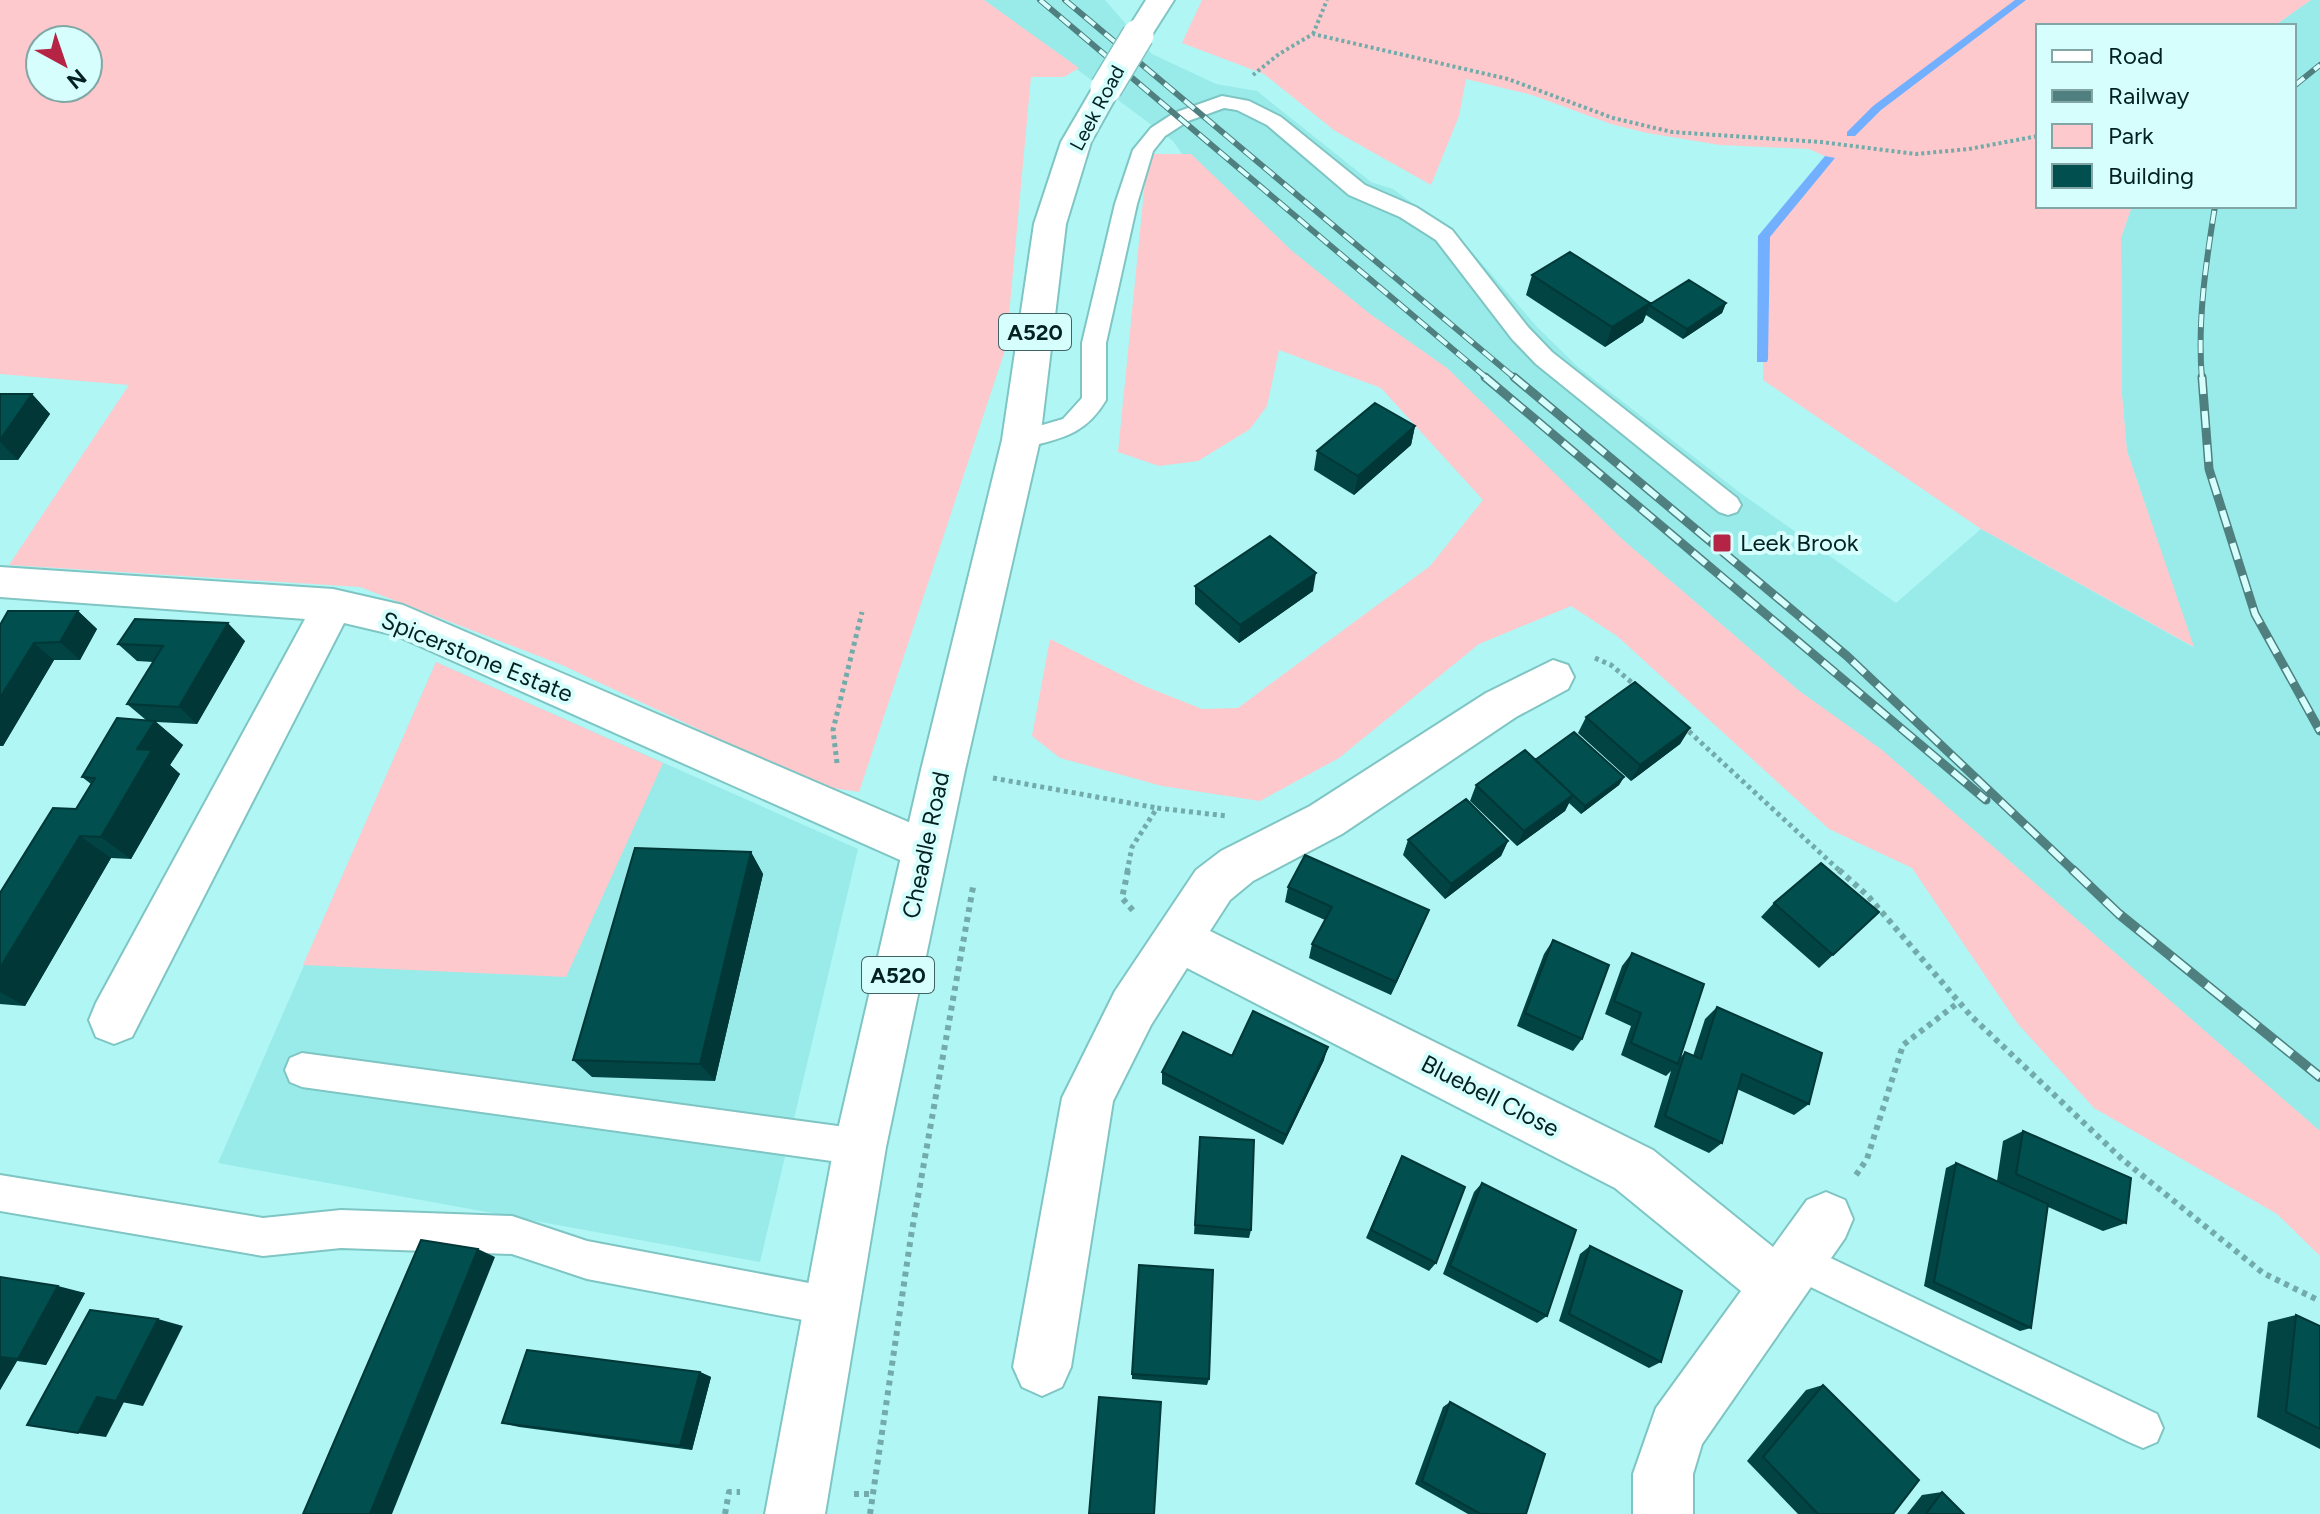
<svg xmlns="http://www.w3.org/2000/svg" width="2320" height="1514" viewBox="0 0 2320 1514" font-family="Figtree,sans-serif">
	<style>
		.built { fill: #99ebea }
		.green { fill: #fdc9cc; fill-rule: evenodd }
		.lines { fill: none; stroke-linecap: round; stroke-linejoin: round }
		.stream { fill: #72b0ff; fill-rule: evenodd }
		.service-casing { stroke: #7ec5c3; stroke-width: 4 }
		.minor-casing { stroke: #7ec5c3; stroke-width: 4 }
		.trunk-casing { stroke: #7ec5c3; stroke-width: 4 }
		.path-far2 { stroke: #72abaa; stroke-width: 4; stroke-dasharray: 3 3; stroke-linecap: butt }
		.path-far1 { stroke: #72abaa; stroke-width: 5; stroke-dasharray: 4 4; stroke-linecap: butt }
		.path { stroke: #72abaa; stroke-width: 6; stroke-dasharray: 5 5; stroke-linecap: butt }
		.service { fill: #fff; fill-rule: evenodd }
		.minor { fill: #fff; fill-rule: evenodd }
		.trunk { fill: #fff; fill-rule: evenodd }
		.rail-far2-casing { stroke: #4f7f7f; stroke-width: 6 }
		.rail-far1-casing { stroke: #4f7f7f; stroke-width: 9 }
		.rail-casing { stroke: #4f7f7f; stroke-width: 10 }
		.rail-far2 { stroke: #d5fefd; stroke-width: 4; stroke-dasharray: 13; stroke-linecap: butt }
		.rail-far1 { stroke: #d5fefd; stroke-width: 6; stroke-dasharray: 17; stroke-linecap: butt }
		.rail { stroke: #d5fefd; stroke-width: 7; stroke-dasharray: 22; stroke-linecap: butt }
		.trunk-bridge-casing { stroke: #7ec5c3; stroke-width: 34; stroke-linecap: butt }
		.trunk-bridge { stroke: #fff; stroke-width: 31 }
		.wall { fill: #024444 }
		.shaded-wall { fill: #013737 }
		.building { fill: #024f4f; stroke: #013737; stroke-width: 2 }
		.poi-dot { fill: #b62445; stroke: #d5fefd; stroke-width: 3 }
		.labels { text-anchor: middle; stroke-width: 8; stroke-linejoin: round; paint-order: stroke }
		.far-street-label { font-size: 20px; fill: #032121; stroke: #d5fefd }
		.shield { fill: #d5fefd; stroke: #426363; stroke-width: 2 }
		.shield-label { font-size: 22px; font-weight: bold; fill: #032121 }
		.poi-label { font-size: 24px; fill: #032121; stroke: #d5fefd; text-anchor: start }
		.street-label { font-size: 24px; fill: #032121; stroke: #d5fefd }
	</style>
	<rect width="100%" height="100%" fill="#aff6f5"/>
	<!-- built -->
	<path class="built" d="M984,0H1105L1152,54L1216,84L1257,91L1371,182L1393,189L1459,237L1537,327L1578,367L1739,492L1896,603L1981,529L2193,647L2127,451L2122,395L2121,238L2132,206H2294V26H2274L2311,0H2320V1232L1240,237L1173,141Z
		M436,662L858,849L760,1262L218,1163Z"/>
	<!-- green -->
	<path class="green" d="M0,0H984L1079,68L1064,77H1031L1006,347L859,792L819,786L562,665L360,587L9,565L129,385L0,374ZM40,40H88V88H40Z
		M1202,0H2311L2274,26H2038V206H2132L2121,238L2122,395L2127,451L2194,647L1981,529L1763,380L1764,236L1829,158L1809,149L1720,145L1647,133L1611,124L1532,95L1466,79L1459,116L1431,185L1335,131L1264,74L1182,43Z
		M1154,154H1191L1291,250L1370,314L1447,368L1623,540L1798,690L1882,750L2320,1131V1256L2277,1214L2094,1108L2018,1024L1912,868L1829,829L1617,636L1571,606L1479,644L1339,758L1260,801L1162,786L1060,758L1032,736L1050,639L1144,686L1202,709L1238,708L1430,566L1483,500L1381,388L1279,350L1267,406L1250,429L1198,461L1159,466L1118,452L1146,171Z
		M436,662L663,763L566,977L303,965Z"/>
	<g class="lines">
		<!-- stream -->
		<path class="stream" d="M2015,0H2026L1881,110L1855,136H1847V132L1873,106Z
			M1825,156L1835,158L1770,237L1768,359L1767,362H1757L1758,236Z"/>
		<defs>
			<path id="service" d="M1222,96L1249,101L1281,117L1365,185L1416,207L1452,230L1528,327L1552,352L1737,498L1741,505L1737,512L1728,515L1719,512L1536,364L1512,339L1436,240L1400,217L1349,195L1267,125L1237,110L1224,108L1188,121L1165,136L1153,151L1137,204L1106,343V400C1084,437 1059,438 1021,449L1012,446L1008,440L1012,434L1063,419L1082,398V343L1115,204L1133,150L1151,128L1174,113Z
				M302,1053L860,1129L873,1134L878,1147L873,1160L860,1165L302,1087L290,1082L285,1070L290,1058Z
				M0,1175L263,1218L341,1210L512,1216L587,1241L830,1287L844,1292L849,1306L844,1320L830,1325L587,1279L512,1254L341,1248L263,1256L0,1211Z
				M1797,1242L2157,1414L2163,1428L2157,1442L2143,1448L2129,1442L1784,1274L1778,1261L1784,1248Z"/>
			<path id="minor" d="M0,567L333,589L403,605L941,836L948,850L941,864L925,870L909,864L395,635L344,623L132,1037L114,1044L96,1037L89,1020L96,1003L305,619L0,597Z
				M1553,660L1568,665L1574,677L1568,689L1516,717L1342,834L1253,881L1230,900L1210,931L1653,1150L1773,1247L1807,1200L1826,1192L1845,1200L1853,1219L1845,1238L1702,1444L1693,1474V1514H1633V1474L1656,1408L1741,1291L1615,1188L1187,968L1151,1025L1113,1101L1071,1367L1062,1387L1042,1396L1022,1387L1013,1367L1062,1098L1115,991L1196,870L1221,851L1310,806L1486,693Z"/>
			<path id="trunk" d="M1146,0H1174L1148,41L1138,43L1128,41L1124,35Z
				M1106,79L1116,82L1121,88L1091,142L1066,224L1040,440L965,770L886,1147L825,1514H765L834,1147L921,770L1002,440L1034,224L1061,142L1096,82Z"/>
		</defs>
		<!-- service casing -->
		<use href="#service" class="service-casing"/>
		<!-- minor casing -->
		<use href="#minor" class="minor-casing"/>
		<!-- trunk casing -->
		<use href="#trunk" class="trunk-casing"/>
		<!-- path-far2 -->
		<path class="path-far2" d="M1313,34L1327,0
			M1253,75L1279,54L1313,34L1508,79L1613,118L1672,132L1821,142L1916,154L1969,149L2038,136"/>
		<!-- path-far1 -->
		<path class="path-far1" d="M1595,658L1611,665L1636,686
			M1683,726L1841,872
			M837,763L833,730L862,612
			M993,778L1157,808
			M1127,872L1132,847L1157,808L1227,816"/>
		<!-- path -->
		<path class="path" d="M1128,870L1122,898L1136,914
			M1839,870L1868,896L1971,1016L2122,1159L2263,1273L2320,1301
			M1856,1175L1867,1159L1903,1045L1959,1002
			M854,1494H873
			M725,1514L729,1492H740
			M870,1514L911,1236L973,887"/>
		<!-- service -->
		<use href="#service" class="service"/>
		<!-- minor -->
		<use href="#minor" class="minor"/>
		<!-- trunk -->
		<use href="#trunk" class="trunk"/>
		<defs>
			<path id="rail-far2" d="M1040,0L1488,379
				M1065,0L1516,379
				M2294,86L2320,65
				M2202,379C2197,322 2206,262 2215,206"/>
			<path id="rail-far1" d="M1485,377L1986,800
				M1514,377L1847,656L2075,872
				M2202,377L2209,469L2255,614L2320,731"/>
			<path id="rail" d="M2073,870L2119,914L2320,1077"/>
		</defs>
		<!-- rail-far2 casing -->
		<use href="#rail-far2" class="rail-far2-casing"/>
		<!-- rail-far1 casing -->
		<use href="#rail-far1" class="rail-far1-casing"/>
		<!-- rail casing -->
		<use href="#rail" class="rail-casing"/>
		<!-- rail-far2 -->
		<use href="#rail-far2" class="rail-far2"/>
		<!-- rail-far1 -->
		<use href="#rail-far1" class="rail-far1"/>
		<!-- rail -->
		<use href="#rail" class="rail"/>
		<defs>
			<path id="trunk-bridge" d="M1106,88L1138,35"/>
		</defs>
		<!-- trunk-bridge casing -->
		<use href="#trunk-bridge" class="trunk-bridge-casing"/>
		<!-- trunk-bridge -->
		<use href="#trunk-bridge" class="trunk-bridge"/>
	</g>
	<!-- wall -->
	<path class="wall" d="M1532,275L1650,305L1726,303L1722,313L1683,339L1646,315L1643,322L1605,347L1526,295Z
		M0,394H32L50,414L18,460H0Z
		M1415,426L1411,445L1354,495L1314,470L1317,451Z
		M1195,586L1313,591L1239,643L1195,604Z
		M78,611L97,629L80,660H54L3,746H0V625Z
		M245,641L197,724L156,722L183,745L170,765L180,774L131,859L111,858L25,1006L0,1004V893L76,809L91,784L82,777L146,720L127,704L153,662L137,661L118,644Z
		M1586,717L1690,728L1680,744L1631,781L1578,733Z
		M1535,760L1624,777L1619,785L1581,814L1569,803L1565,811L1517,846L1470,801L1476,785Z
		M1408,840L1508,841L1501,856L1445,899L1403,855Z
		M751,852L763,874L715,1081L592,1077L573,1060Z
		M1288,887L1429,910L1391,995L1309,958L1312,944L1325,920L1285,902Z
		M1774,903L1879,912L1819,968L1761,917Z
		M1553,940L1582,1039L1573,1051L1517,1026L1544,954Z
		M1632,953L1680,1058L1685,1052L1693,1056L1705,1019L1717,1007L1809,1104L1794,1115L1737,1089L1722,1143L1709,1153L1654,1127L1671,1071L1666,1076L1621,1055L1631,1026L1605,1014L1622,966Z
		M1232,1056L1324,1060L1283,1145L1162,1084V1072Z
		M2023,1131L2126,1223L2103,1231L2048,1207L2031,1328L2020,1331L1924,1286L1946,1168L1956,1163L1997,1181L2003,1141Z
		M1200,1137L1251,1230L1249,1238L1194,1234Z
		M1402,1156L1436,1263L1429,1271L1366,1238L1397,1166Z
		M1482,1183L1547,1316L1537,1323L1443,1274L1474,1192Z
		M1590,1246L1661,1362L1649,1368L1559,1321L1580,1254Z
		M0,1277L85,1293L46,1365L17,1361L0,1390Z
		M2296,1315L2320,1326V1449L2257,1417L2268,1322Z
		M700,1372L711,1377L692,1450L519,1427L502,1423Z
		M1132,1374L1209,1379L1207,1385L1132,1379Z
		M1823,1385L1893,1514H1798L1747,1461L1806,1390Z
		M1450,1402L1526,1514H1468L1415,1484L1443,1407Z
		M1942,1492L1964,1514H1907L1922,1495Z"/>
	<!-- shaded-wall -->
	<path class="shaded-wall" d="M1650,303L1643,322L1605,347L1612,327Z
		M1726,303L1722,313L1683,339L1687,329Z
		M32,394L50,414L18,460L0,442V440Z
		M1415,426L1411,445L1354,495L1358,476Z
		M1316,573L1313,591L1239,643L1240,625Z
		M78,611L97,629L80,660L60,642Z
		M228,623L245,641L197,724L179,707Z
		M34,643L54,660L3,746L0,744V698Z
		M155,721L183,745L170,765L180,774L131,859L101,837L137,749Z
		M1690,728L1680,744L1631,781L1640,765Z
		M1624,777L1619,785L1581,814L1585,806Z
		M1573,795L1565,811L1517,846L1524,831Z
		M80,836L111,858L25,1006L0,992V968Z
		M1508,841L1501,856L1445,899L1451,884Z
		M751,852L763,874L715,1081L700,1064Z
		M1429,910L1423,924L1391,995L1396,982Z
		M1328,1047L1324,1060L1283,1145L1286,1135Z
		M478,1249L495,1257L392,1514H370Z
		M58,1286L85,1293L46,1365L18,1359Z
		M158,1319L183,1326L143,1406L116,1401Z
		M0,1357L17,1361L0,1390Z
		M700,1372L711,1377L692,1450L680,1446Z
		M97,1397L124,1402L106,1437L78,1433Z"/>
	<!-- building -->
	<path class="building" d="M1570,252L1650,303L1612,327L1532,275Z
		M1689,280L1726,303L1687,329L1649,305Z
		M0,394H32L0,440Z
		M1375,403L1415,426L1358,476L1317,451Z
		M1270,536L1316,573L1240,625L1195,586Z
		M8,611H78L60,642L34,643L0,698V625Z
		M135,619L228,623L179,707L127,704L163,646L118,644Z
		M1635,682L1690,728L1640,765L1586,717Z
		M117,718L155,721L137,749L152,750L101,837L80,836L0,968V893L53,808L76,809L95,778L82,777Z
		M1574,732L1624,777L1585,806L1535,760Z
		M1525,750L1573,795L1524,831L1476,785Z
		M1466,799L1508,841L1451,884L1408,840Z
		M635,848L751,852L700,1064L573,1060Z
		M1305,855L1429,910L1396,982L1312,944L1332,907L1288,887Z
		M1821,863L1879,912L1833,955L1774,903Z
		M1553,940L1609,965L1582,1039L1525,1013Z
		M1632,953L1704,984L1678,1064L1631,1043L1641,1013L1614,1001Z
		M1717,1007L1822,1053L1809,1104L1742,1074L1722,1143L1665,1116L1685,1052L1701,1059Z
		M1253,1011L1328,1047L1286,1135L1162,1072L1183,1032L1232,1056Z
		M2023,1131L2131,1178L2126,1223L2016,1174Z
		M1200,1137L1254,1140L1251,1230L1195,1225Z
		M1402,1156L1465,1187L1436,1263L1371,1230Z
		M1956,1163L2048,1204L2031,1328L1934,1282Z
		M1482,1183L1576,1230L1547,1316L1450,1266Z
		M421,1240L478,1249L370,1514H303Z
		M1590,1246L1682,1291L1661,1362L1569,1314Z
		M1139,1265L1213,1270L1209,1379L1132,1374Z
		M0,1277L58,1286L18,1359L0,1357Z
		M90,1310L158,1319L116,1401L97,1397L78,1433L27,1425Z
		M2296,1315L2320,1326V1429L2286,1412Z
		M527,1350L700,1372L680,1446L502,1423Z
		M1823,1385L1919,1480L1893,1514H1818L1763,1457Z
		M1099,1397L1161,1402L1154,1514H1089Z
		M1450,1402L1545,1454L1526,1514H1481L1422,1481Z
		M1942,1492L1964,1514H1926Z"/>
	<!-- markers -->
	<rect class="poi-dot" x="1712" y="533" width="20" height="20" rx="4"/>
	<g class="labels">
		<!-- far-street labels -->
		<g class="far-street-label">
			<text transform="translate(1097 108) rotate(-62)" y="7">Leek Road</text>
		</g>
		<!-- shield labels -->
		<g class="shield">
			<rect x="999" y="314" width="72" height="36" rx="6"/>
			<rect x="862" y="957" width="72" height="36" rx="6"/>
		</g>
		<g class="shield-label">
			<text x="1035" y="340">A520</text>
			<text x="898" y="983">A520</text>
		</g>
		<!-- poi labels -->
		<g class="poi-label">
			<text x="1740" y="551">Leek Brook</text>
		</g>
		<!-- street labels -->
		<g class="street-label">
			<text transform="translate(477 657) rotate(22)" y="8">Spicerstone Estate</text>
			<text transform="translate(926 845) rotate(-78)" y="8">Cheadle Road</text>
			<text transform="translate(1490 1096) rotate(27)" y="8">Bluebell Close</text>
		</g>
	</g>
	<!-- legend -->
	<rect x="2036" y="24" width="260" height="184" fill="#d5fefd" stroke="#81a6a5" stroke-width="2"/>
	<rect x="2052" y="50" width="40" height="12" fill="#ffffff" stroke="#81a6a5" stroke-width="2"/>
	<text x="2108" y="64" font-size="24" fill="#032121">Road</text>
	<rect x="2052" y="90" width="40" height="12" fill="#4f7f7f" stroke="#81a6a5" stroke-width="2"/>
	<text x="2108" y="104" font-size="24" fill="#032121">Railway</text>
	<rect x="2052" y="124" width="40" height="24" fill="#fdc9cc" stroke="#81a6a5" stroke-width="2"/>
	<text x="2108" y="144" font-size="24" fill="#032121">Park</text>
	<rect x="2052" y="164" width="40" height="24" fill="#024f4f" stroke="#81a6a5" stroke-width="2"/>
	<text x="2108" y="184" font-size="24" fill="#032121">Building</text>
	<!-- north arrow -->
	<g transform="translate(64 64) rotate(140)"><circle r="38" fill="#d5fefd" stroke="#81a6a5" stroke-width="2"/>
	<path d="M0-6L14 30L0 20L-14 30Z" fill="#b62445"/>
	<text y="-12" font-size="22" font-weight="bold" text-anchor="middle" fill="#032121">N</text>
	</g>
</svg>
